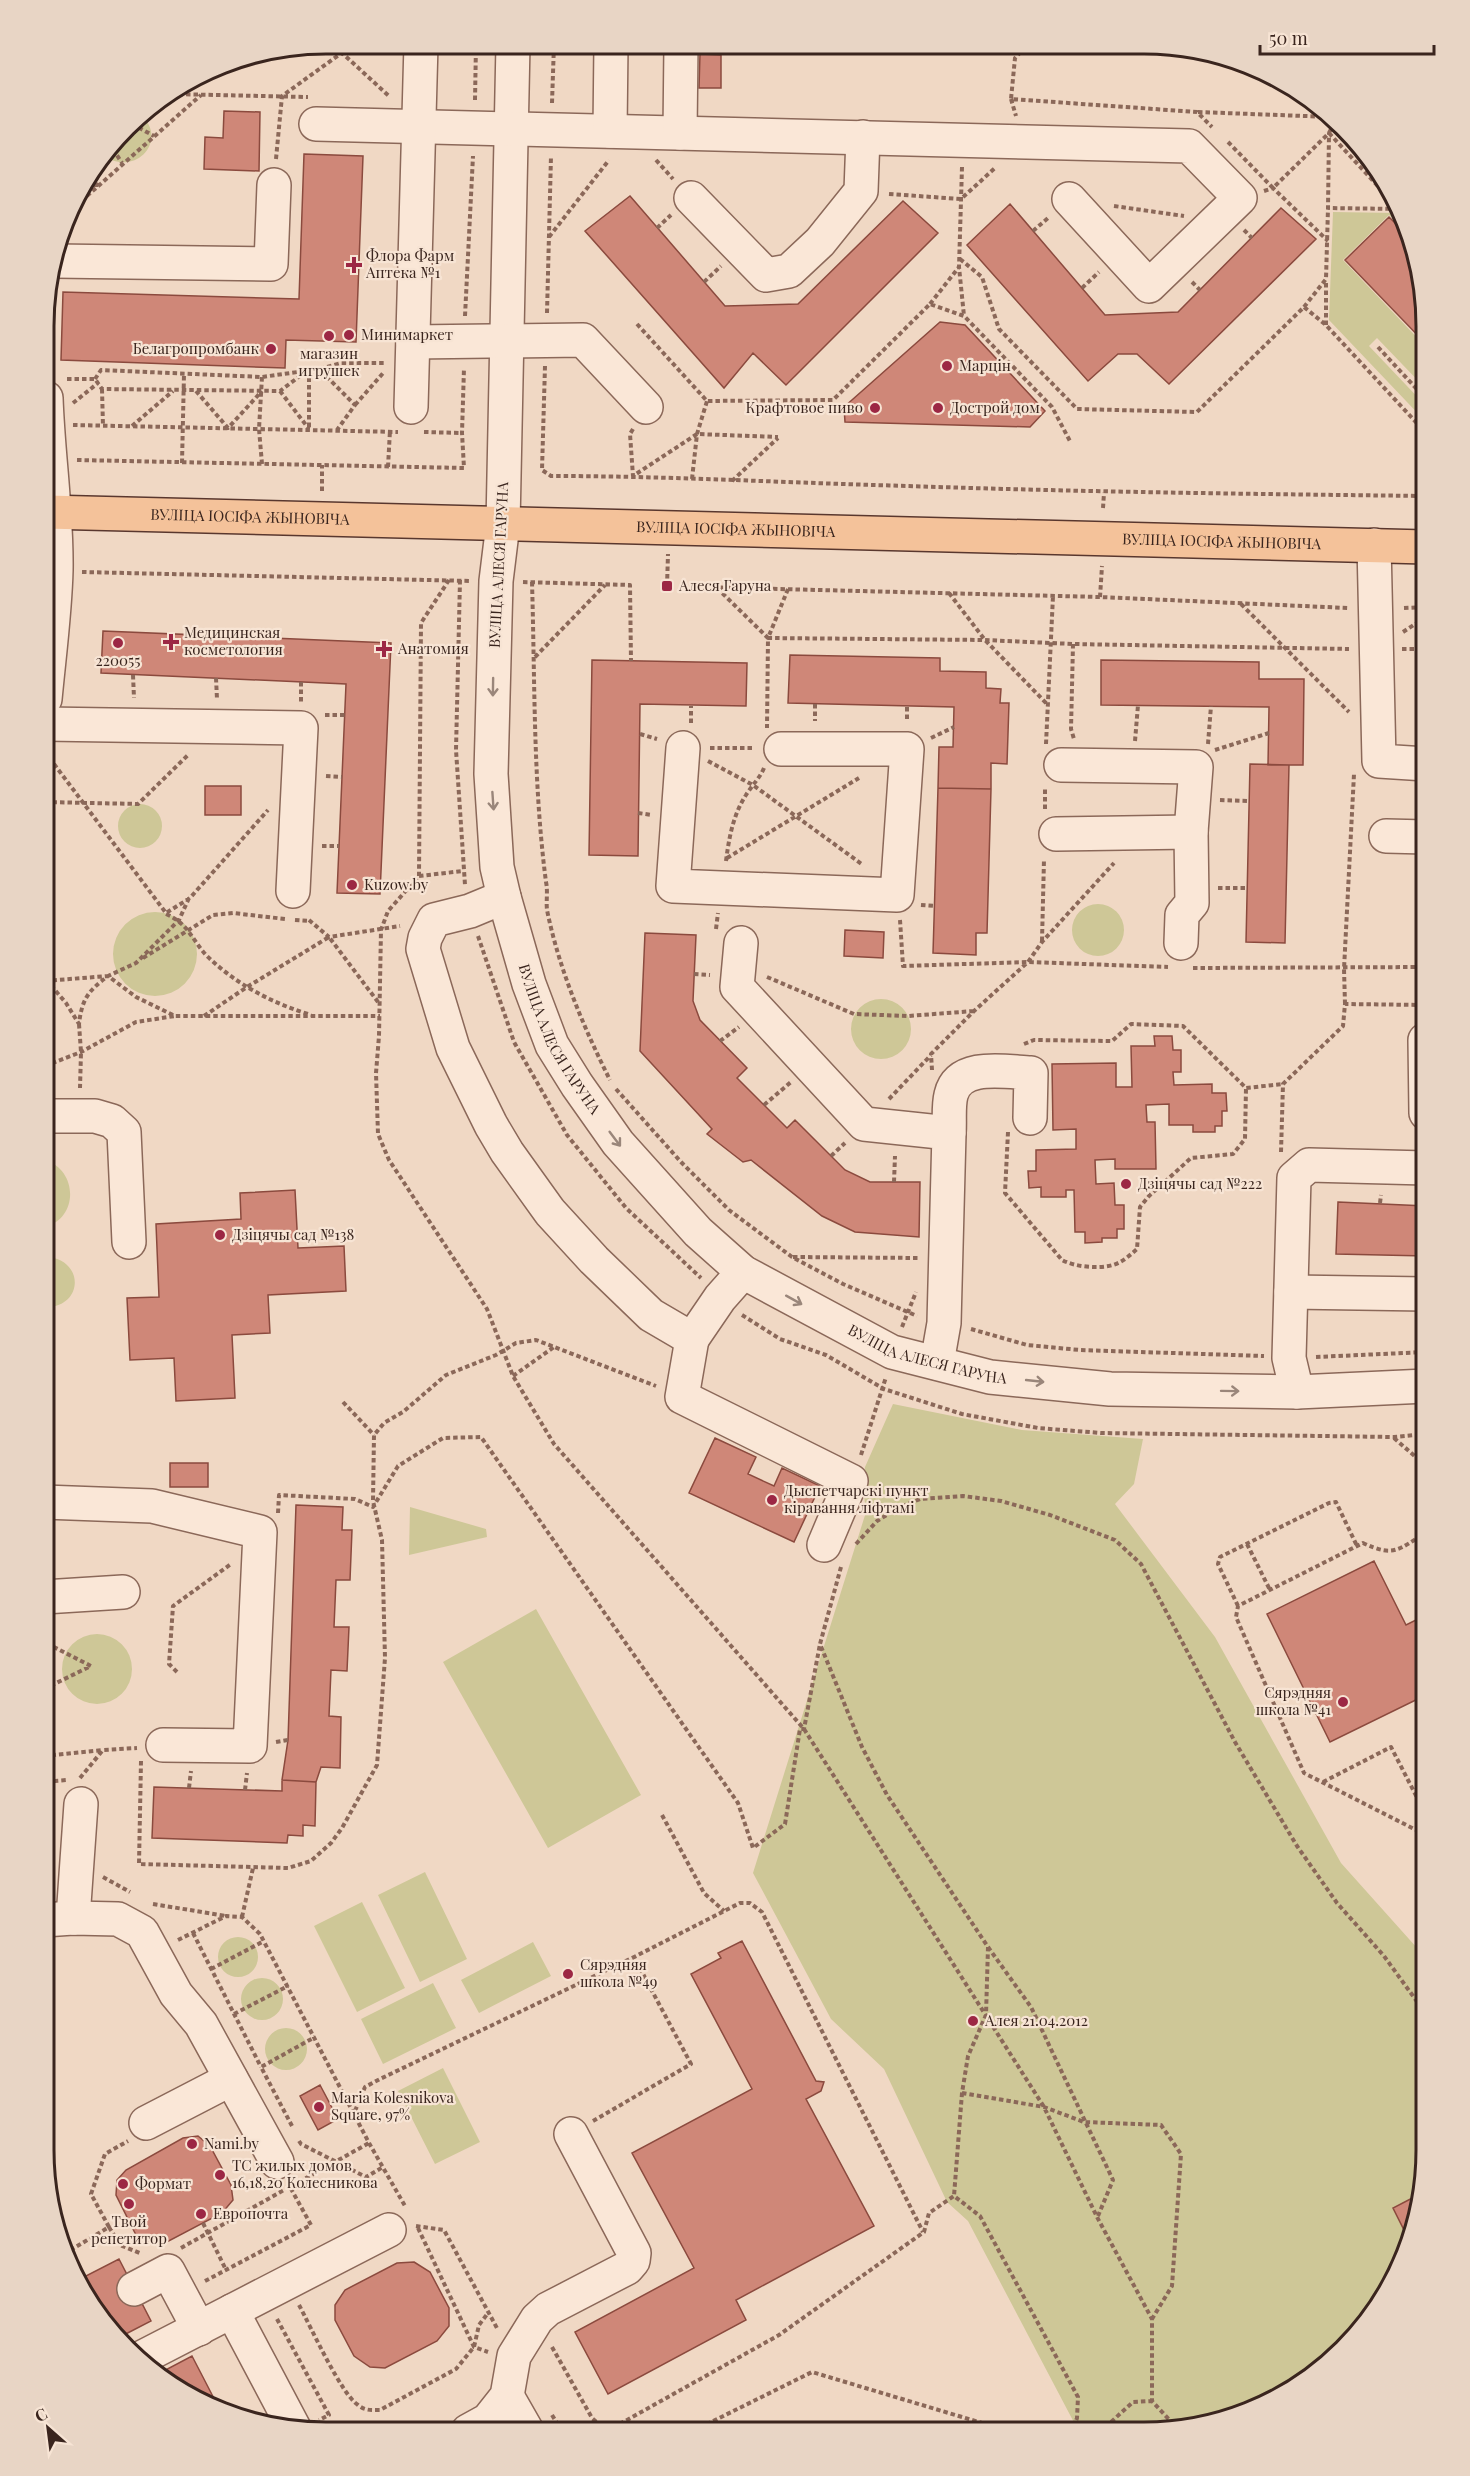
<svg xmlns="http://www.w3.org/2000/svg" width="1470" height="2476" viewBox="0 0 1470 2476" font-family="'Playfair Display',serif">
	<style>
		.green { fill: #cec797 }
		.building { fill: #cf8778; stroke: #8b4a3e; stroke-width: 1.5 }
		.lines { fill: none; stroke-linecap: round; stroke-linejoin: round }
		.minor-casing { stroke: #8b6859; stroke-width: 36 }
		.major-casing { stroke: #59372e; stroke-width: 36 }
		.path { stroke: #8b6859; stroke-width: 4; stroke-dasharray: 4.5 3; stroke-linecap: butt }
		.minor { stroke: #fae7d7; stroke-width: 33 }
		.major { stroke: #f4c29a; stroke-width: 33 }
		.oneway { stroke: #9a867a }
		.poi-dot { fill: #9c2744; stroke: #f7e4d4; stroke-width: 2 }
		.labels { text-anchor: middle; stroke-width: 4.5; stroke-linejoin: round; paint-order: stroke }
		.poi-label { font-size: 15px; fill: #3a251e; stroke: #f7e4d4; text-anchor: start }
		.street-label { font-size: 15px; fill: #3a251e; stroke: #f7e4d4 }
		.rim { fill: none; stroke: #3a251e; stroke-width: 3 }
	</style>
	<rect width="100%" height="100%" fill="#f0d8c4"/>
	<!-- green -->
	<path class="green" d="M140,114C168,137 140,175 107,158Z
		M1333,212L1396,213L1406,223L1408,232L1389,215L1343,260L1426,347V389L1377,338L1369,346L1426,406V422L1329,320Z
		M118 826a22 22 0 1 1 44 0a22 22 0 1 1-44 0Z
		M1072 930a26 26 0 1 1 52 0a26 26 0 1 1-52 0Z
		M113 954a42 42 0 1 1 84 0a42 42 0 1 1-84 0Z
		M851 1029a30 30 0 1 1 60 0a30 30 0 1 1-60 0Z
		M45,1160C78,1170 79,1218 45,1227Z
		M50,1257C85,1263 82,1306 47,1307L45,1306V1259Z
		M893,1404L1022,1430L1143,1439L1134,1484L1115,1504L1215,1637L1341,1863L1426,1958V2168L1405,2258L1368,2322L1316,2374L1252,2411L1144,2432H1079L968,2221L947,2202L884,2069L831,2019L753,1873L866,1512L863,1487L865,1467Z
		M410,1507L486,1529L487,1537L409,1555Z
		M536,1609L641,1795L548,1848L443,1662Z
		M62 1669a35 35 0 1 1 70 0a35 35 0 1 1-70 0Z
		M425,1872L467,1959L420,1982L378,1895Z
		M362,1902L405,1988L357,2012L314,1926Z
		M218 1957a20 20 0 1 1 40 0a20 20 0 1 1-40 0Z
		M533,1942L551,1976L479,2013L461,1980Z
		M241 1999a21 21 0 1 1 42 0a21 21 0 1 1-42 0Z
		M433,1983L456,2028L383,2064L361,2019Z
		M265 2049a21 21 0 1 1 42 0a21 21 0 1 1-42 0Z
		M443,2068L480,2142L435,2164L398,2091Z"/>
	<!-- building -->
	<path class="building" d="M700,54L721,55V88H699Z
		M224,111L260,112L259,171L204,169L205,137L223,138Z
		M304,154L363,156L356,342L286,340L285,368L61,360L63,292L299,299Z
		M630,196L725,306L798,304L903,201L938,233L786,385L753,353L724,388L585,231Z
		M1010,204L1105,315L1178,312L1281,208L1316,239L1169,384L1137,354H1118L1088,381L967,245Z
		M1389,217L1409,237L1426,326V344L1345,260Z
		M940,322L965,325L1045,411L1030,427L845,422L844,407Z
		M103,631L391,643L380,894L337,893L346,684L101,673Z
		M790,655L940,658V671L986,672V688L1001,689L1000,703H1009L1007,764L991,763V789L938,788L939,747H953L954,707L788,703Z
		M592,660L747,663L746,706L640,704L638,856L589,855Z
		M1101,660L1259,662V679H1304L1303,765H1268L1269,707L1101,705Z
		M1419,663H1426V711H1418Z
		M1250,764L1289,765L1285,943L1246,942Z
		M205,786H241V815H205Z
		M938,788L991,789L987,933H976V955L933,953Z
		M1417,924H1426V951H1417Z
		M845,930L884,932L883,958L844,956Z
		M645,933L696,935L693,1001L700,1020L747,1068L737,1078L787,1128L795,1120L845,1170L870,1182H920L919,1237L855,1232L822,1216L751,1160L743,1162L707,1134L712,1129L640,1051Z
		M1154,1036H1172L1173,1050H1181V1072H1173L1174,1085L1212,1084V1093H1226L1227,1111H1222V1126H1215V1132H1193V1125H1169V1104L1146,1105L1147,1122H1155L1156,1169H1115V1159L1095,1160L1096,1184L1114,1183L1115,1205H1124V1229H1117V1238H1102V1242L1085,1243V1232H1075L1074,1190H1066V1197H1041V1187L1029,1188L1028,1171H1036V1150L1076,1149V1129L1053,1130L1052,1064L1116,1063V1087H1132L1131,1046H1155Z
		M295,1190L298,1248L344,1246L346,1291L268,1295L270,1333L232,1335L235,1398L176,1401L174,1358L130,1360L127,1298L159,1297L156,1224L241,1219L240,1193Z
		M1338,1202L1426,1206V1256L1336,1254Z
		M715,1438L756,1457L748,1474L774,1486L782,1468L820,1486L794,1542L689,1493Z
		M170,1463H208V1487H170Z
		M296,1505L343,1507L342,1530H352L350,1580H336L334,1627H349L347,1671L331,1670L329,1716L341,1717L340,1768L321,1767L316,1782L282,1780L288,1740Z
		M1374,1561L1406,1625L1426,1615V1695L1330,1742L1267,1614Z
		M44,1780H47V1820H44Z
		M282,1780L316,1782L315,1826L303,1825V1836L288,1835L287,1843L152,1838L154,1787L282,1791Z
		M742,1941L816,2081L824,2082L821,2091L806,2099L874,2226L736,2300L746,2320L608,2394L575,2332L694,2268L632,2153L752,2089L691,1974L721,1958L718,1953Z
		M320,2085L338,2119L318,2130L300,2096Z
		M198,2136L210,2146L231,2185L233,2200L222,2213L163,2244L149,2242L136,2235L116,2195L117,2180L126,2170L183,2138Z
		M1420,2194L1409,2240L1393,2208Z
		M119,2259L151,2321L118,2338L102,2322L78,2280Z
		M414,2262L430,2272L449,2308V2326L437,2341L385,2368L370,2367L354,2356L335,2320V2305L345,2290L397,2263Z
		M192,2356L221,2412L156,2375Z"/>
	<g class="lines">
		<defs>
			<g id="minor">
				<path id="s1" d="M513,44L503,524L496,581L491,774L497,867L504,897L529,984L552,1045L577,1085L618,1143L698,1232L743,1272L892,1352L990,1377L1110,1389L1297,1392L1426,1386"/>
				<path d="M316,124L1189,146L1240,198L1149,286L1069,199"/>
				<path d="M610,131L611,44"/>
				<path d="M680,133L681,45"/>
				<path d="M691,198L766,275L789,271L820,242L861,191L863,137"/>
				<path d="M55,261L271,264L274,185"/>
				<path d="M413,342L583,340L646,407"/>
				<path d="M411,407L421,44"/>
				<path d="M1374,545L1379,761L1426,764"/>
				<path d="M45,699C49,656 55,612 56,570C57,512 48,456 46,398"/>
				<path d="M45,724L301,728L293,891"/>
				<path d="M683,748L673,886L897,895L907,749H781"/>
				<path d="M1061,765L1196,767L1191,832L1192,903L1182,915L1181,943"/>
				<path d="M1056,834L1191,832"/>
				<path d="M1386,836L1426,837"/>
				<path d="M504,897L470,911L434,920L425,938L423,949L453,1048L491,1125L507,1152L550,1212L594,1260L651,1315L692,1339L720,1298L743,1272"/>
				<path d="M741,943L737,987L864,1124L949,1133L944,1323L937,1363"/>
				<path d="M1425,1040L1426,1113"/>
				<path d="M45,1116H95L112,1121L124,1132L129,1242"/>
				<path d="M949,1133C950,1121 948,1107 951,1095C959,1062 1006,1072 1031,1073L1030,1118"/>
				<path d="M1291,1292L1426,1294"/>
				<path d="M692,1339L682,1397L851,1481L824,1545"/>
				<path d="M1297,1392L1289,1358L1294,1178L1309,1165L1426,1168"/>
				<path d="M44,1502L152,1506L260,1532L250,1746L163,1745"/>
				<path d="M44,1597L123,1592"/>
				<path d="M73,1918L81,1804"/>
				<path d="M44,1920L73,1918L118,1919L142,1932L176,1994L201,2024L277,2162"/>
				<path d="M146,2123L231,2079"/>
				<path d="M134,2289L168,2271L199,2329"/>
				<path d="M232,2311L295,2430"/>
				<path d="M139,2359L389,2230"/>
				<path d="M507,2396L527,2431"/>
				<path d="M468,2431L488,2420L507,2396L514,2356L537,2319L548,2309L627,2268L633,2261L634,2253L571,2134"/>
			</g>
			<g id="major">
				<path id="s2" d="M46,512L1426,547"/>
			</g>
		</defs>
		<!-- minor casing -->
		<use href="#minor" class="minor-casing"/>
		<!-- major casing -->
		<use href="#major" class="major-casing"/>
		<!-- path -->
		<path class="path" d="M340,44L341,52L390,97
			M730,45L733,48L925,52L932,45
			M1026,46L1015,58L1011,99L1197,112L1212,127
			M171,94L308,97
			M1011,99L1016,116
			M475,100L476,44
			M552,103L554,44
			M1198,112L1331,117
			M132,124L154,136
			M1329,133L1399,209L1328,208Z
			M1228,142L1273,188L1329,133L1335,121
			M113,149L122,163
			M276,159L282,96L354,44
			M656,160L673,179
			M962,167L959,267L964,316
			M96,187L97,169
			M1264,191L1273,188L1328,241
			M889,194L961,199L995,168
			M1114,206L1184,216
			M70,211L201,95
			M657,228L671,215
			M1244,230L1252,238
			M1033,231L1048,218
			M549,237L609,160
			M960,259L982,277L999,329L1077,409L1197,412L1304,307L1326,325L1426,433
			M704,282L721,266
			M1192,282L1200,290
			M1082,288L1099,272
			M930,304L959,267
			M1304,307L1326,279L1328,208
			M547,313L551,156
			M465,316L473,156
			M637,324L707,401L833,400L930,304L964,316L1052,407L1071,443
			M1326,325V280
			M1378,347L1426,399
			M545,366L542,470L551,476C671,476 790,483 909,486C1082,492 1254,494 1426,496
			M320,369L341,363H386
			M309,370V430
			M67,379H95L102,389L280,391L308,370
			M95,379L101,370L262,377L319,369L355,405L337,430
			M102,389L103,426
			M196,391L228,428L262,391
			M280,391L309,429
			M73,403L98,383
			M355,405L384,372
			M73,425L398,432
			M132,426L173,391
			M633,429L630,434L633,476L697,434L778,437
			M424,432L462,433
			M77,460L464,468L462,433L464,368
			M182,463L184,374
			M262,464L259,429L262,377
			M388,467L390,430
			M692,479L697,434L707,401
			M732,481L778,438
			M322,491V465
			M1103,508L1104,493
			M82,572L471,581
			M449,580L421,623L419,876L388,911L381,930L379,1036L376,1073L378,1134L389,1160L487,1309L513,1376L554,1444L804,1729L1044,2107L1097,2217L1152,2319V2401L1175,2426
			M460,580L456,750L465,885
			M523,582L630,585L631,661
			M532,582C535,682 533,783 546,882C548,891 546,901 547,910C559,969 583,1026 610,1080
			M667,586L668,554
			M698,587L1100,597L1348,608
			M717,588L768,638L767,728
			M788,589L768,638L985,640L1073,644L1349,649
			M949,593L985,640L1047,704
			M1100,597L1102,566
			M1241,604L1349,712
			M1404,608L1426,607
			M1403,632L1426,617
			M1073,644L1071,729L1074,739
			M1402,649H1426
			M535,657L605,585
			M133,675L134,698
			M216,678L217,699
			M301,682V702
			M815,704V721
			M907,707V722
			M325,715H345
			M691,723V706
			M640,734L657,739
			M931,738L954,727
			M1135,741L1138,705
			M1046,744L1053,596
			M1208,744L1211,706
			M710,748H753
			M1215,750L1269,733
			M45,752L166,913L190,898L268,810
			M708,761L753,785L863,865
			M326,776L342,777
			M1220,800L1249,801
			M45,802L138,804L189,754
			M1045,809V787
			M638,813L652,815
			M322,846H339
			M727,858L859,778
			M726,861C729,838 733,815 746,795C752,785 760,778 764,768
			M419,876L463,871
			M1218,888H1247
			M189,898L179,920L136,963L108,976L136,997L175,1016H380
			M921,905L935,906
			M166,914C189,924 191,939 207,956C237,985 272,1003 311,1015
			M295,920L309,921
			M309,920L329,937L400,926
			M900,920L903,966L1028,962L1168,967
			M716,929L718,913
			M478,936L514,1042L567,1135L626,1208L701,1278
			M1042,941L1044,859
			M143,958L213,915L233,913L285,919
			M1193,968L1426,967
			M694,974L710,975
			M767,977L854,1014L908,1016L974,1011
			M45,981L108,976C88,991 82,999 79,1024L66,1003L48,982
			M1345,1004L1344,969L1354,774
			M204,1016L247,987L329,937L378,1002
			M79,1024L81,1052L80,1088
			M720,1041L739,1027
			M1024,1044L1034,1040L1112,1041L1131,1024L1183,1026L1246,1088L1283,1084
			M45,1066L81,1052L136,1022L175,1016
			M932,1070L931,1054L974,1011L1028,962L1042,942L1114,863
			M616,1089L681,1162L729,1210L792,1257L843,1284L917,1316
			M889,1099L931,1055
			M764,1105L791,1082
			M1008,1132L1005,1193L1062,1260C1075,1267 1099,1269 1113,1265C1123,1262 1130,1255 1137,1249L1140,1207L1149,1196L1191,1158L1233,1154L1245,1139L1246,1088
			M1281,1152L1283,1084L1343,1026L1345,1004L1426,1005
			M831,1156L845,1143
			M894,1182L895,1156
			M1380,1203L1381,1195
			M793,1257L920,1258
			M742,1315L780,1339L826,1355L884,1389L962,1414L1038,1428L1101,1433L1394,1437L1426,1434
			M902,1327L916,1292
			M971,1329L1027,1345L1080,1350L1264,1356
			M1316,1357L1426,1352
			M513,1376L554,1347
			M343,1402L374,1435
			M1394,1438L1426,1466
			M861,1455L886,1377
			M278,1513L279,1495L355,1499L373,1507L398,1466L443,1438L481,1437L738,1803L753,1848L785,1824L800,1729H804L820,1644
			M856,1544L877,1521L898,1508L920,1499L963,1496L1001,1501L1050,1515L1115,1540L1141,1564L1235,1742L1297,1846L1337,1903L1384,1956L1426,2014
			M1247,1544L1270,1590
			M841,1567L820,1644L862,1747L887,1795L988,1947L986,2015L968,2056L962,2093L954,2196
			M1238,1606L1218,1564L1220,1557L1329,1503L1336,1502L1357,1546
			M177,1672L169,1664L173,1606L231,1564
			M44,1689L91,1666L44,1642
			M276,1742L288,1740
			M44,1756L103,1750
			M44,1760L55,1781L67,1780
			M141,1761L139,1864L288,1868L311,1861L331,1843L342,1828L377,1765L385,1658L382,1540L373,1501L374,1435L384,1423L403,1412L446,1375L496,1355L516,1343L536,1340L656,1386
			M80,1778L103,1750L137,1748
			M1323,1782L1391,1747L1426,1815
			M189,1788L191,1771
			M245,1790L247,1773
			M662,1815L704,1893L724,1911
			M1426,1835L1304,1773L1236,1617L1238,1606L1363,1543C1395,1558 1398,1549 1426,1533
			M103,1877L130,1892
			M153,1904L226,1916
			M242,1917L253,1868
			M193,1933L261,2067
			M178,1940L226,1916L242,1917L260,1934L369,2143L405,2206
			M988,1947L1031,2007L1113,2180L1098,2216
			M211,1969L264,1941
			M234,2014L288,1986
			M962,2093L1044,2107L1084,2122L1161,2125L1181,2154L1172,2286L1152,2319
			M355,2111L365,2087L380,2079L634,1957
			M593,2121L691,2064L634,1957L740,1903H750L762,1912L923,2232
			M292,2126L261,2067L315,2037
			M299,2141L301,2144L366,2177L383,2167
			M299,2182L369,2143
			M203,2223L226,2270
			M416,2226L444,2230L498,2330
			M109,2227L120,2245L142,2254
			M418,2228L474,2347L488,2352
			M181,2248L284,2190
			M64,2254L109,2227L91,2194L105,2154L128,2141
			M205,2281L311,2225L290,2187
			M299,2305C311,2327 341,2394 358,2405C365,2411 372,2410 380,2410L456,2369L474,2347L479,2325L488,2313
			M277,2319L329,2415L319,2420
			M552,2347L592,2418L601,2426L618,2425L779,2335L924,2232L929,2213L954,2196L980,2216L1078,2397L1077,2418L1072,2432
			M552,2415L562,2431
			M693,2431L812,2372L1012,2432
			M1100,2432L1133,2402L1152,2401"/>
		<!-- minor -->
		<use href="#minor" class="minor"/>
		<!-- major -->
		<use href="#major" class="major"/>
	</g>
	<!-- one-way arrows -->
	<defs><path id="oneway-shaft" d="M-6 0H5M1.5-3L5.5 0L1.5 3" fill="none" stroke-width="1.6" stroke-linecap="round" stroke-linejoin="round" transform="scale(1.5)"/></defs>
	<g class="oneway">
		<use href="#oneway-shaft" transform="translate(493 687) rotate(91)"/>
		<use href="#oneway-shaft" transform="translate(493 801) rotate(86)"/>
		<use href="#oneway-shaft" transform="translate(615 1139) rotate(53)"/>
		<use href="#oneway-shaft" transform="translate(794 1300) rotate(29)"/>
		<use href="#oneway-shaft" transform="translate(1035 1381) rotate(6)"/>
		<use href="#oneway-shaft" transform="translate(1230 1391) rotate(1)"/>
	</g>
	<!-- markers -->
	<g class="poi-dot">
		<path d="M351 256h6v6h6v6h-6v6h-6v-6h-6v-6h6z"/>
		<circle cx="349" cy="335" r="6"/>
		<circle cx="329" cy="336" r="6"/>
		<circle cx="271" cy="349" r="6"/>
		<circle cx="947" cy="366" r="6"/>
		<circle cx="875" cy="408" r="6"/>
		<circle cx="938" cy="408" r="6"/>
		<rect x="661" y="580" width="12" height="12" rx="3"/>
		<path d="M168 633h6v6h6v6h-6v6h-6v-6h-6v-6h6z"/>
		<circle cx="118" cy="643" r="6"/>
		<path d="M381 640h6v6h6v6h-6v6h-6v-6h-6v-6h6z"/>
		<circle cx="352" cy="885" r="6"/>
		<circle cx="1126" cy="1184" r="6"/>
		<circle cx="220" cy="1235" r="6"/>
		<circle cx="772" cy="1500" r="6"/>
		<circle cx="1343" cy="1702" r="6"/>
		<circle cx="568" cy="1974" r="6"/>
		<circle cx="973" cy="2021" r="6"/>
		<circle cx="319" cy="2107" r="6"/>
		<circle cx="192" cy="2144" r="6"/>
		<circle cx="220" cy="2175" r="6"/>
		<circle cx="123" cy="2184" r="6"/>
		<circle cx="129" cy="2204" r="6"/>
		<circle cx="201" cy="2214" r="6"/>
	</g>
	<g class="labels">
		<!-- poi labels -->
		<g class="poi-label">
			<text x="366" y="261">Флора Фарм<tspan x="366" dy="17">Аптека №1</tspan></text>
			<text x="361" y="340">Минимаркет</text>
			<text x="259" y="354" text-anchor="end">Белагропромбанк</text>
			<text x="329" y="359" text-anchor="middle">магазин<tspan x="329" dy="17">игрушек</tspan></text>
			<text x="959" y="371">Марцін</text>
			<text x="863" y="413" text-anchor="end">Крафтовое пиво</text>
			<text x="950" y="413">Дострой дом</text>
			<text x="679" y="591">Алеся Гаруна</text>
			<text x="184" y="638">Медицинская<tspan x="184" dy="17">косметология</tspan></text>
			<text x="398" y="654">Анатомия</text>
			<text x="118" y="666" text-anchor="middle">220055</text>
			<text x="364" y="890">Kuzow.by</text>
			<text x="1138" y="1189">Дзіцячы сад №222</text>
			<text x="232" y="1240">Дзіцячы сад №138</text>
			<text x="784" y="1496">Дыспетчарскі пункт<tspan x="784" dy="17">кіравання ліфтамі</tspan></text>
			<text x="1331" y="1698" text-anchor="end">Сярэдняя<tspan x="1331" dy="17">школа №41</tspan></text>
			<text x="580" y="1970">Сярэдняя<tspan x="580" dy="17">школа №49</tspan></text>
			<text x="985" y="2026">Алея 21.04.2012</text>
			<text x="331" y="2103">Maria Kolesnikova<tspan x="331" dy="17">Square, 97%</tspan></text>
			<text x="204" y="2149">Nami.by</text>
			<text x="232" y="2171">ТС жилых домов<tspan x="232" dy="17">16,18,20 Колесникова</tspan></text>
			<text x="135" y="2189">Формат</text>
			<text x="213" y="2219">Европочта</text>
			<text x="129" y="2227" text-anchor="middle">Твой<tspan x="129" dy="17">репетитор</tspan></text>
		</g>
		<!-- street labels -->
		<g class="street-label">
			<text dy="5" stroke="none"><textPath href="#s2" startOffset="204">ВУЛІЦА ІОСІФА ЖЫНОВІЧА</textPath></text>
			<text dy="5" stroke="none"><textPath href="#s2" startOffset="690">ВУЛІЦА ІОСІФА ЖЫНОВІЧА</textPath></text>
			<text dy="5" stroke="none"><textPath href="#s2" startOffset="1176">ВУЛІЦА ІОСІФА ЖЫНОВІЧА</textPath></text>
			<text transform="translate(499 565) rotate(-87)" y="5">ВУЛІЦА АЛЕСЯ ГАРУНА</text>
			<text dy="5" stroke="none"><textPath href="#s1" startOffset="1008">ВУЛІЦА АЛЕСЯ ГАРУНА</textPath></text>
			<text dy="5" stroke="none"><textPath href="#s1" startOffset="1512">ВУЛІЦА АЛЕСЯ ГАРУНА</textPath></text>
		</g>
	</g>
	<!-- crop -->
	<path d="M0 0H1470V2476H0ZM326 54H1144A272 272 0 0 1 1416 326V2150A272 272 0 0 1 1144 2422H326A272 272 0 0 1 54 2150V326A272 272 0 0 1 326 54Z" fill="#e8d5c5" fill-rule="evenodd"/>
	<path class="rim" d="M326 54H1144A272 272 0 0 1 1416 326V2150A272 272 0 0 1 1144 2422H326A272 272 0 0 1 54 2150V326A272 272 0 0 1 326 54Z"/>
	<!-- north arrow -->
	<g transform="translate(48 2428) rotate(332)" stroke="#f7e4d4" stroke-width="4.5" paint-order="stroke">
	<path d="M0-4.5L10 22L0 15L-10 22Z" fill="#3a251e"/>
	<text y="-9" font-size="16" font-weight="bold" text-anchor="middle" fill="#3a251e">С</text>
	</g>
	<!-- scale -->
	<path d="M1260 45v9h174v-9" fill="none" stroke="#3a251e" stroke-width="3"/>
	<text x="1269" y="45" font-size="18" fill="#3a251e" stroke="#f7e4d4" stroke-width="4.5" paint-order="stroke">50 m</text>
</svg>
